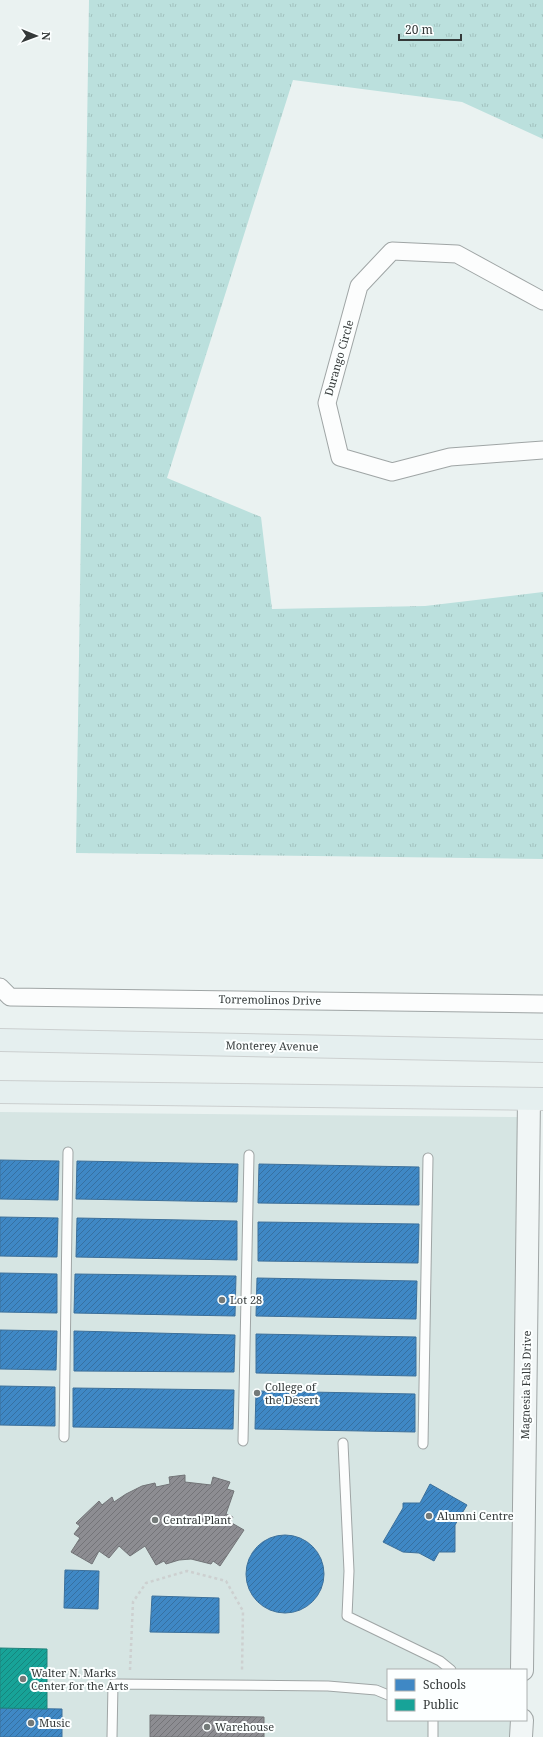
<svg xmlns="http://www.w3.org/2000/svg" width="543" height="1737" viewBox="0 0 543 1737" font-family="'Noto Serif',serif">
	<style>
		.built { fill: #d6e5e3 }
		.grass { fill: url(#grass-tufts) }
		.schools { fill: url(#schools-hatch); stroke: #3c709b }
		.public { fill: url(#public-hatch); stroke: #20837c }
		.industry { fill: url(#industry-hatch); stroke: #727477 }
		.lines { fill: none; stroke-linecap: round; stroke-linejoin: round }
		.lane-casing { stroke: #9fa5a5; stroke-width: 11 }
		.street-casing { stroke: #9fa5a5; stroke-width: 19 }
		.secondary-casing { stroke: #9fa5a5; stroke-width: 24 }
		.primary-casing { stroke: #cbcfcf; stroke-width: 24 }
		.path { stroke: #cdd0d0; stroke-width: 2.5; stroke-dasharray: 3 3; stroke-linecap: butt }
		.lane { stroke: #fcfdfd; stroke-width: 9 }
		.street { stroke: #fcfdfd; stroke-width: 17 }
		.secondary { stroke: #f1f6f6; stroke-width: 22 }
		.primary { stroke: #e5efef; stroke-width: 22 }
		.poi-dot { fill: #747a79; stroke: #fcffff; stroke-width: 1.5 }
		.labels { text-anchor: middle; stroke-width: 4; stroke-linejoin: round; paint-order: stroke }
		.street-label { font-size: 11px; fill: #343939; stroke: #fcffff }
		.poi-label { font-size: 11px; fill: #343939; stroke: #fcffff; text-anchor: start }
	</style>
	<defs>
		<pattern id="grass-tufts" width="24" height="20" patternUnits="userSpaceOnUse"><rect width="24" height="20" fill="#bbe0dd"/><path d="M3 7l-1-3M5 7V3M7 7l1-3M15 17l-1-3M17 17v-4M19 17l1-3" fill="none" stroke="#a1c1be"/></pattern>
		<pattern id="schools-hatch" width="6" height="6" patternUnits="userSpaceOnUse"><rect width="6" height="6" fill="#3f88c5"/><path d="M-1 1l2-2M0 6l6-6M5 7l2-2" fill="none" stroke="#3670a1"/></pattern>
		<pattern id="public-hatch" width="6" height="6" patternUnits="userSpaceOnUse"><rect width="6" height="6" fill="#17a398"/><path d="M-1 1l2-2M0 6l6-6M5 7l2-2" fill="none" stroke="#16867d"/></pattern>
		<pattern id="industry-hatch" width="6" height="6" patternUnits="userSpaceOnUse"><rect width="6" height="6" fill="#8d8d92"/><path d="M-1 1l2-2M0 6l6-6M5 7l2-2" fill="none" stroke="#747478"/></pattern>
	</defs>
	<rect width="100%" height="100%" fill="#eaf2f1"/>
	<!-- built -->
	<path class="built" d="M0,1112L518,1117L511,1670H388V1720H510V1737H0Z"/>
	<!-- grass -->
	<path class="grass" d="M89,0H543V139L462,102L293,80L167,478L261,517L272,609L425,606L543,592V859L76,853Z"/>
	<!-- schools -->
	<path class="schools" d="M0,1160L59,1161L58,1200L0,1199Z
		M77,1161L238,1164L237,1202L76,1199Z
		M259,1164L419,1167V1205L258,1203Z
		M0,1217L58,1218L57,1257L0,1256Z
		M77,1218L237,1221V1260L76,1257Z
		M258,1222L419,1224L418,1263L258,1261Z
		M0,1273L57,1274V1313L0,1312Z
		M75,1274L236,1276L235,1316L74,1313Z
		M257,1278L417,1281L416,1319L256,1316Z
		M0,1330L57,1331L56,1370L0,1369Z
		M74,1331L235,1335L234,1372L74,1371Z
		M256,1334L416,1337V1376L256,1373Z
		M0,1386L55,1387V1426L0,1425Z
		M73,1388L234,1390L233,1429L73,1427Z
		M256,1391L415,1394V1432L255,1429Z
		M430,1484L467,1505L455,1525V1552H439L434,1561L419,1553L403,1552L383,1542L403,1508V1503H420Z
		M246 1574a39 39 0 1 1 78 0a39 39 0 1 1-78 0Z
		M65,1570L99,1571L98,1609L64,1608Z
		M152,1596L219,1598V1633L150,1632Z
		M0,1708L62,1709V1737H0Z"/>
	<!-- public -->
	<path class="public" d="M0,1648L47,1649V1709L0,1708Z"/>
	<!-- industry -->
	<path class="industry" d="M185,1475V1482L211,1485L213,1477L230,1482L227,1489L234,1491L226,1514L233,1517L230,1522L244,1530L220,1566L213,1561L211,1564L191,1559L179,1560L166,1564L164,1561L156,1565L145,1546L130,1556L119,1546L109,1558L99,1551L92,1564L71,1552L80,1538L74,1534L80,1526L76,1523L99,1501L102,1505L112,1497L114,1502L126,1494L142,1486L155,1483L156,1487L170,1484L169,1477Z
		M150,1715L264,1717V1737H150Z"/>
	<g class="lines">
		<defs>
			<path id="lane" d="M64,1437L68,1152
				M243,1441L249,1155
				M343,1443L349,1571L347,1616L440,1661L451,1670
				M423,1444L428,1158
				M112,1737L113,1684L328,1686L376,1690L388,1695
				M433,1737V1720"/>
			<path id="street" d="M543,301L457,254L392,251L359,286L327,403L340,457L392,472L450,457L543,450
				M0,987L10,997L543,1004"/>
			<path id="secondary" d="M522,1670L529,1099
				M521,1737L522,1720"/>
			<path id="primary" d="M0,1040L543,1051
				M0,1092L543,1099"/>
		</defs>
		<!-- lane casing -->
		<use href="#lane" class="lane-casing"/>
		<!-- street casing -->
		<use href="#street" class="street-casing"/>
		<!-- secondary casing -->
		<use href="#secondary" class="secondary-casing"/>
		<!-- primary casing -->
		<use href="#primary" class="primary-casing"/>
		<!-- path -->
		<path class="path" d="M130,1670L133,1602L146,1583L187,1571L226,1581L243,1611L242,1670"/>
		<!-- lane -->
		<use href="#lane" class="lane"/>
		<!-- street -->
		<use href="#street" class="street"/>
		<!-- secondary -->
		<use href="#secondary" class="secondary"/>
		<!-- primary -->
		<use href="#primary" class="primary"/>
	</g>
	<!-- markers -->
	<g class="poi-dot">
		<circle cx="222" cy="1300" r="4"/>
		<circle cx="257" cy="1393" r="4"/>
		<circle cx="429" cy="1516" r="4"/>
		<circle cx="155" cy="1520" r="4"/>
		<circle cx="23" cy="1679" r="4"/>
		<circle cx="31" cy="1723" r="4"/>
		<circle cx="207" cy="1727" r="4"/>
	</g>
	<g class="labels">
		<!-- street labels -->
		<g class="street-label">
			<text transform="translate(339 358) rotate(-74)" y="4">Durango Circle</text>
			<text transform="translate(270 1000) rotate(1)" y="4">Torremolinos Drive</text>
			<text transform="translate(272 1046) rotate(1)" y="4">Monterey Avenue</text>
			<text transform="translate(526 1385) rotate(-89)" y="4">Magnesia Falls Drive</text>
		</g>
		<!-- poi labels -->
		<g class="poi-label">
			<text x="230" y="1304">Lot 28</text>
			<text x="265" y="1391">College of<tspan x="265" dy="13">the Desert</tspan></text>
			<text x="437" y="1520">Alumni Centre</text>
			<text x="163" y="1524">Central Plant</text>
			<text x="31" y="1677">Walter N. Marks<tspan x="31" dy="13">Center for the Arts</tspan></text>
			<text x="39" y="1727">Music</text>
			<text x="215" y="1731">Warehouse</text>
		</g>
	</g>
	<!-- legend -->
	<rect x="387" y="1669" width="140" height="52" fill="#fcffff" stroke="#acb0b0"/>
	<rect x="395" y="1679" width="20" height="12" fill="#3f88c5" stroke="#acb0b0"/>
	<text x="423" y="1689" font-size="12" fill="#343939">Schools</text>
	<rect x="395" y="1699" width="20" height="12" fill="#17a398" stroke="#acb0b0"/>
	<text x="423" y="1709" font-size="12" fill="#343939">Public</text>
	<!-- north arrow -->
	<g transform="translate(36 36) rotate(91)" stroke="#fcffff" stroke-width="3" paint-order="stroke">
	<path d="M0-3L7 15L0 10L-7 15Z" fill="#343939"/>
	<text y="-6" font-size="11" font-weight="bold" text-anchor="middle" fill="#343939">N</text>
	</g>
	<!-- scale -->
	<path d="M399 34v6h62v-6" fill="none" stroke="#343939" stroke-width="2"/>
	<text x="405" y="34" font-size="12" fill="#343939" stroke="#fcffff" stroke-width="3" paint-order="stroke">20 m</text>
</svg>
